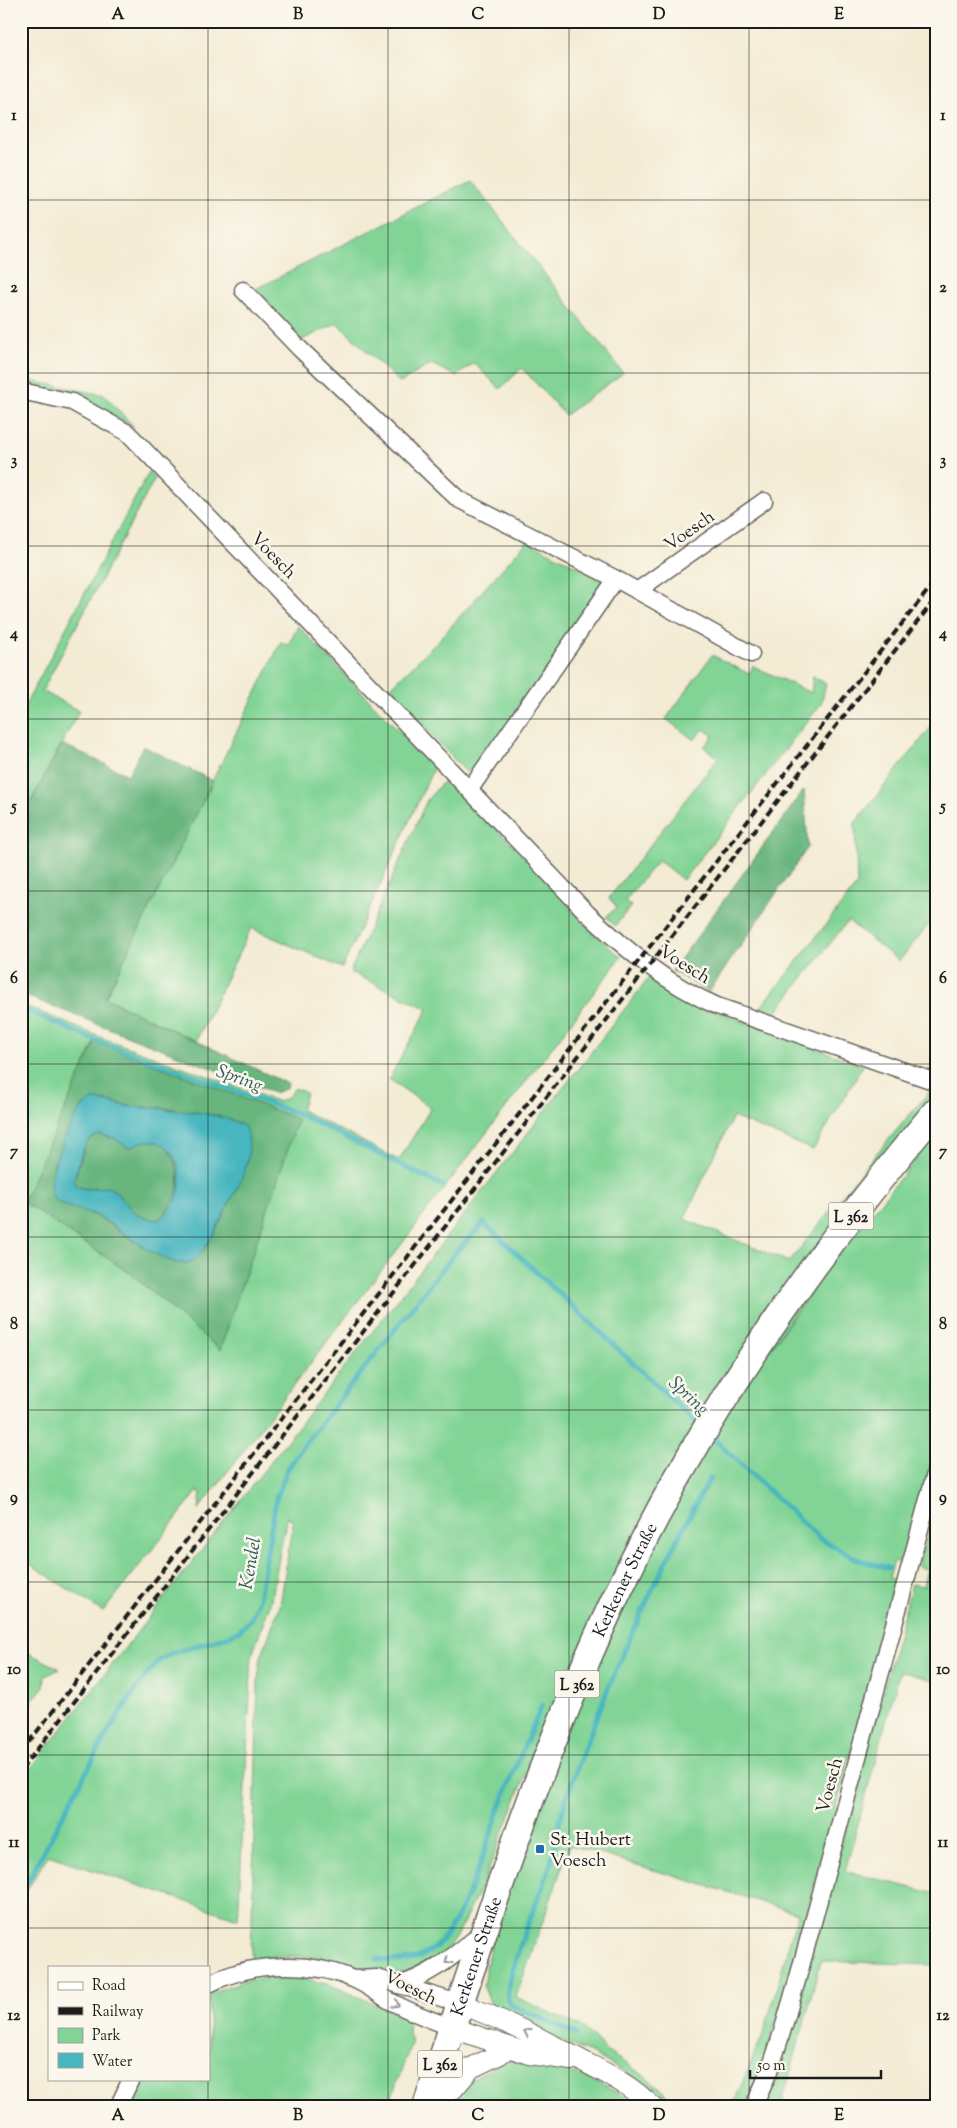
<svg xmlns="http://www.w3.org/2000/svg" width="957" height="2128" viewBox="0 0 957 2128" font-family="'Sorts Mill Goudy',serif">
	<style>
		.green { fill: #81d495; stroke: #4e7858; fill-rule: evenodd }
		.forest { fill: #68b67e; stroke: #42694d; fill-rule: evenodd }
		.water { fill: #47b6bf; stroke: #32696e; fill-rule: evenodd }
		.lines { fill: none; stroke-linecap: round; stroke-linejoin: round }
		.stream { stroke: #47b6bf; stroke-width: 5 }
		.minor-casing { stroke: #67645c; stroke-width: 19 }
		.tertiary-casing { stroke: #67645c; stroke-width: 22 }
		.primary-casing { stroke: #67645c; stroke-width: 29 }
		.minor { stroke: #fff; stroke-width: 16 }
		.tertiary { stroke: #fff; stroke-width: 20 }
		.primary { stroke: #fff; stroke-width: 26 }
		.rail { stroke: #1c1c1c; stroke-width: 4; stroke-dasharray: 8 4; stroke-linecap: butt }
		.oneway { stroke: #999 }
		.grid { fill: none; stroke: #1c1c1c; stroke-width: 1; stroke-opacity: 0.55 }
		.poi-dot { fill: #1f6fb2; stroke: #fbf7ec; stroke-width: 2 }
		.labels { text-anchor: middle; stroke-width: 5; stroke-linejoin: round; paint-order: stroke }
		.shield { fill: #fbf7ec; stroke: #5f5e5a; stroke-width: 1 }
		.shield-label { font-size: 16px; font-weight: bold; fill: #1c1c1c }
		.street-label { font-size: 18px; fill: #1c1c1c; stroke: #fbf7ec }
		.poi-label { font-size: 18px; fill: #1c1c1c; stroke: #fbf7ec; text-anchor: start }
		.water-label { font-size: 19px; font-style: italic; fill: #2d5a5d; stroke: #fbf7ec }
		.neatline { fill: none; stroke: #1c1c1c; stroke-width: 2 }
		.grid-label { font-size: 16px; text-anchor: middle; font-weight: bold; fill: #1c1c1c }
	</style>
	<rect width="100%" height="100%" fill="#fbf7ec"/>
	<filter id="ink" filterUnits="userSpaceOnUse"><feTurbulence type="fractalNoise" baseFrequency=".02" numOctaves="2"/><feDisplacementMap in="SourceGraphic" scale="10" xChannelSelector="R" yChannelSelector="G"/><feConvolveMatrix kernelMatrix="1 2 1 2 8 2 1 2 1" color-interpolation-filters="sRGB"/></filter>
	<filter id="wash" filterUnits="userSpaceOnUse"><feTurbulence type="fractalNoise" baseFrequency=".0096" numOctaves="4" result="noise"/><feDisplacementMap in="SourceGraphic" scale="20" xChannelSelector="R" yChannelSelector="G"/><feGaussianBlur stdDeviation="1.12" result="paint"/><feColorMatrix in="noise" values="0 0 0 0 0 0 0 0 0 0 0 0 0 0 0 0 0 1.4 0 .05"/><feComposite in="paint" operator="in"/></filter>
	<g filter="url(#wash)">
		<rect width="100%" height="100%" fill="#f3ebd4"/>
		<!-- green -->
		<path class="green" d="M470,180L623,373L565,415L522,368L500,389L474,363L456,376L431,364L400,383L337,323L300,341L250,292Z
			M21,379L104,395L134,427L71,396L21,383Z
			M149,472L155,478L42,691L79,711L21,820V713Z
			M527,541L608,582L471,777L388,690L438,641Z
			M298,626L434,767L342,968L251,928L196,1041L105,998L281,642L288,645Z
			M712,655L749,674L753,666L811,693L813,676L826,684L821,704L683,880L658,860L625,901L631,906L615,926L606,917L617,907L609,898L718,758L704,747L713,736L704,729L694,740L666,719Z
			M936,721V915L899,961L848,921L773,1016L758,1011L857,885L855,823Z
			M450,781L534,867L590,930L621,957L199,1509L201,1493L198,1491L103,1612L21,1558V1004L100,1037L279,1102L288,1097L295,1088L306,1093L301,1110L399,1160L431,1108L389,1079L428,1009L350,972L427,800L442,783ZM95,1042L220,1349L130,1273L24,1202Z
			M649,978L681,998L863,1066L813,1150L733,1117L684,1219L789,1262L871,1160L932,1089L935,1101L769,1351L833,1261L936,1134V1448L903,1563L894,1561L889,1578L898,1581L787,1984L760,2077L744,2107H732L764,2032L798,1913L570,1845L516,1997L585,2029L606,2051L645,2076L681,2107H672L640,2081L593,2054L513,2021L493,2010L483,1985L489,1952L587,1633L545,1726L482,1886L457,1935L445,1953L435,1961L414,1971L396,1973L316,1957L294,1956L255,1958L251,1956L258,1680L261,1657L280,1606L293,1521L287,1516L270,1604L252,1655L238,1919L48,1855L21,1900V1781Z
			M936,1504V1681L900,1671L845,1871L936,1894V1965L821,1961L781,2107H765L776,2083L912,1584L923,1586L927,1569L918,1567Z
			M21,1649L60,1669L45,1676L44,1686L21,1715Z
			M291,1976L331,1985L409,2019L408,2032L412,2041L388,2107H128L141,2079H209V1996C235,1980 261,1977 291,1976Z
			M507,2060C553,2062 602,2080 640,2107H595L578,2101L572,2107H447L459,2086Z"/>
		<!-- forest -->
		<path class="forest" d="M62,744L128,775L143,746L213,781L105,998L288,1084L287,1088L275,1093L21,994V820Z
			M804,790L808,847L709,992L672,971Z
			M95,1042L298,1119L220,1350L130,1273L23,1202ZM105,1100L134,1107H160L220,1116L175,1263L131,1239L97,1216L55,1198L54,1163L79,1111L84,1105Z
			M100,1135L114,1138L129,1148C141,1140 152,1137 165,1144C185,1174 183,1194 159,1220C125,1217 132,1204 109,1187L86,1189L76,1186L74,1180L87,1140L93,1136Z"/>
		<!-- water -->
		<path class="water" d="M93,1100C108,1100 120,1106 135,1107C162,1109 223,1111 245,1127C256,1153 242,1179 230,1202C221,1218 206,1258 187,1263C165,1268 118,1227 98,1216C86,1210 62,1209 53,1197C42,1181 70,1123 81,1109C84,1105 88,1103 93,1100ZM100,1135L114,1138L129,1148C168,1123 190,1170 175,1202C171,1209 164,1215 159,1220C125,1217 133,1203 109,1187L86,1189L76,1186L74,1179C80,1164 82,1137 100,1135Z"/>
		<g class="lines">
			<!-- stream -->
			<path class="stream" d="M21,1008L95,1040L301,1115L443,1186
				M711,1436L819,1538L859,1560L888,1568
				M929,1579L936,1585
				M27,1882L109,1730L146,1675L160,1660L172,1653L229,1636L240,1630L252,1618L259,1598L276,1499L287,1470L304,1445L455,1253L484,1223L699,1425
				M377,1959C399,1962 416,1963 434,1948C464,1923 486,1845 500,1807C513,1773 527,1739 542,1705
				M576,2034L511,2005C510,2004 508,2000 508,1998C504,1980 540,1894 548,1872C556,1848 558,1823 566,1799C605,1687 653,1581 710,1478"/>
		</g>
	</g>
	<g filter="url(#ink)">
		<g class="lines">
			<defs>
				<path id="minor" d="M243,290L299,348L458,499L616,579L751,654
					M21,391L72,402L128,433L587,913C626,950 667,984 717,1006L936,1082
					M637,591L764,501
					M470,789L616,579
					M354,1979L377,1978L461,2004
					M209,1984C251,1962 310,1960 353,1979C366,1984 378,1994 390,2001C410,2012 431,2020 453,2028
					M399,1985C435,1973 453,1956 482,1933
					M118,2107L131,2079
					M753,2107C774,2067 784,2024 797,1981L936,1470"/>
				<path id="tertiary" d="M461,2004C502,2019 540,2038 579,2059C605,2073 632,2085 652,2107
					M453,2028L529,2054L571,2060
					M428,2101L453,2089L471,2068L500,2054L507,2048"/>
				<g id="primary">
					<path id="s1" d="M426,2107C483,1933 539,1757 618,1592C701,1417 811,1259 936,1111"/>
				</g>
			</defs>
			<!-- minor casing -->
			<use href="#minor" class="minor-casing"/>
			<!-- tertiary casing -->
			<use href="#tertiary" class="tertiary-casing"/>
			<!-- primary casing -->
			<use href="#primary" class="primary-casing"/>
			<!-- minor -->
			<use href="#minor" class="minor"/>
			<!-- tertiary -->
			<use href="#tertiary" class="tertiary"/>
			<!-- primary -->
			<use href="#primary" class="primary"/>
			<!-- rail -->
			<path class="rail" d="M21,1752L936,580
				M21,1770L936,598"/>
		</g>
		<!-- one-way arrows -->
		<defs><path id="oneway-chevron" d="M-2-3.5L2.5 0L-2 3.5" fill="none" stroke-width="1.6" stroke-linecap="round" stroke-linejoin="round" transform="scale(1.25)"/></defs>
		<g class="oneway">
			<use href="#oneway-chevron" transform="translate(448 1961) rotate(143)"/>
			<use href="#oneway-chevron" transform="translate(396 2004) rotate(28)"/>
			<use href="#oneway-chevron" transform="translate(527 2032) rotate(-155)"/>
		</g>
	</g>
	<!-- grid -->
	<path class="grid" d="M208,21V1967M388,21V2107M569,21V2107M749,21V2107M21,200H936M21,373H936M21,546H936M21,719H936M21,891H936M21,1064H936M21,1237H936M21,1410H936M21,1582H936M21,1755H936M21,1928H936M208,2079V2107"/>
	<!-- markers -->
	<rect class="poi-dot" x="535" y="1844" width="10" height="10" rx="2.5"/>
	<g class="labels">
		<!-- shield labels -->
		<g class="shield">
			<rect x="828.5" y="1202.5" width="45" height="27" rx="4"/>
			<rect x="554.5" y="1670.5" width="45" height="27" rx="4"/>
			<rect x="417.5" y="2050.5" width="45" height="27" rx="4"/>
		</g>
		<g class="shield-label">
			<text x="851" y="1222">L 362</text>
			<text x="577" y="1690">L 362</text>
			<text x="440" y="2070">L 362</text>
		</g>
		<!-- street labels -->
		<g class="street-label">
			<text transform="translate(689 530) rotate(-35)" y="6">Voesch</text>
			<text transform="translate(274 555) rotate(46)" y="6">Voesch</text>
			<text transform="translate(685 964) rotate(32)" y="6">Voesch</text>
			<text dy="6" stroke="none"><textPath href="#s1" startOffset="564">Kerkener Straße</textPath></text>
			<text transform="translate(829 1785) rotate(-75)" y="6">Voesch</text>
			<text dy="6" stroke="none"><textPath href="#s1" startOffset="159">Kerkener Straße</textPath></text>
			<text transform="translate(411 1987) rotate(27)" y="6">Voesch</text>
		</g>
		<!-- poi labels -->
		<g class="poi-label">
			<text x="550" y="1845">St. Hubert<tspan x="550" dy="21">Voesch</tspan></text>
		</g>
		<!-- water labels -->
		<g class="water-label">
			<text transform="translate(240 1077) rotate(20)" y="7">Spring</text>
			<text transform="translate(690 1395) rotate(43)" y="7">Spring</text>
			<text transform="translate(249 1563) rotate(-80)" y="7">Kendel</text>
		</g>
	</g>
	<!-- margin -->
	<rect width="957" height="2128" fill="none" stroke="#fbf7ec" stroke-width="55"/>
	<!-- legend -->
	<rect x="48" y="1966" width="162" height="115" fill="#fbf7ec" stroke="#a29f99"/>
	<rect x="58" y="1982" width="25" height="8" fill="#ffffff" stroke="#a29f99"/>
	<text x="92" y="1990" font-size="15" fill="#1c1c1c">Road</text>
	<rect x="58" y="2007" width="25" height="8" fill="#1c1c1c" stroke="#a29f99"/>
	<text x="92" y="2016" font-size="15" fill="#1c1c1c">Railway</text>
	<rect x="58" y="2028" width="25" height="15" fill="#81d495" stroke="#a29f99"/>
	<text x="92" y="2040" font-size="15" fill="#1c1c1c">Park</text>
	<rect x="58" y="2053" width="25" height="15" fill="#47b6bf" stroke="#a29f99"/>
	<text x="92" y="2066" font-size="15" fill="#1c1c1c">Water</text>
	<!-- scale -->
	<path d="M750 2070v8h131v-8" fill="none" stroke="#1c1c1c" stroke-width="2.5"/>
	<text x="757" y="2070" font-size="15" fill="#1c1c1c" stroke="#fbf7ec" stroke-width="4" paint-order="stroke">50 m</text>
	<rect x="28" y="28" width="902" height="2072" class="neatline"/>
	<g class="grid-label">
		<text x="118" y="19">A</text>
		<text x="298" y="19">B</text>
		<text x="478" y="19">C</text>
		<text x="659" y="19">D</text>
		<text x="839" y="19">E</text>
		<text x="14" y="120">1</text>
		<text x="943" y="120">1</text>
		<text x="14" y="292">2</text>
		<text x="943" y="292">2</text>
		<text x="14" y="465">3</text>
		<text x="943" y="465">3</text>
		<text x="14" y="638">4</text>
		<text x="943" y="638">4</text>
		<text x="14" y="811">5</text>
		<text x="943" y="811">5</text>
		<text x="14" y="983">6</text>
		<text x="943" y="983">6</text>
		<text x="14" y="1156">7</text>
		<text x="943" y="1156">7</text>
		<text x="14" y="1329">8</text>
		<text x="943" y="1329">8</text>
		<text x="14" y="1502">9</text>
		<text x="943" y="1502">9</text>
		<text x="14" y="1674">10</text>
		<text x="943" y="1674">10</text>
		<text x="14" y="1847">11</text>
		<text x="943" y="1847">11</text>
		<text x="14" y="2020">12</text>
		<text x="943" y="2020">12</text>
		<text x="118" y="2120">A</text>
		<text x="298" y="2120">B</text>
		<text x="478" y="2120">C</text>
		<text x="659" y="2120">D</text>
		<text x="839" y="2120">E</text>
	</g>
</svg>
